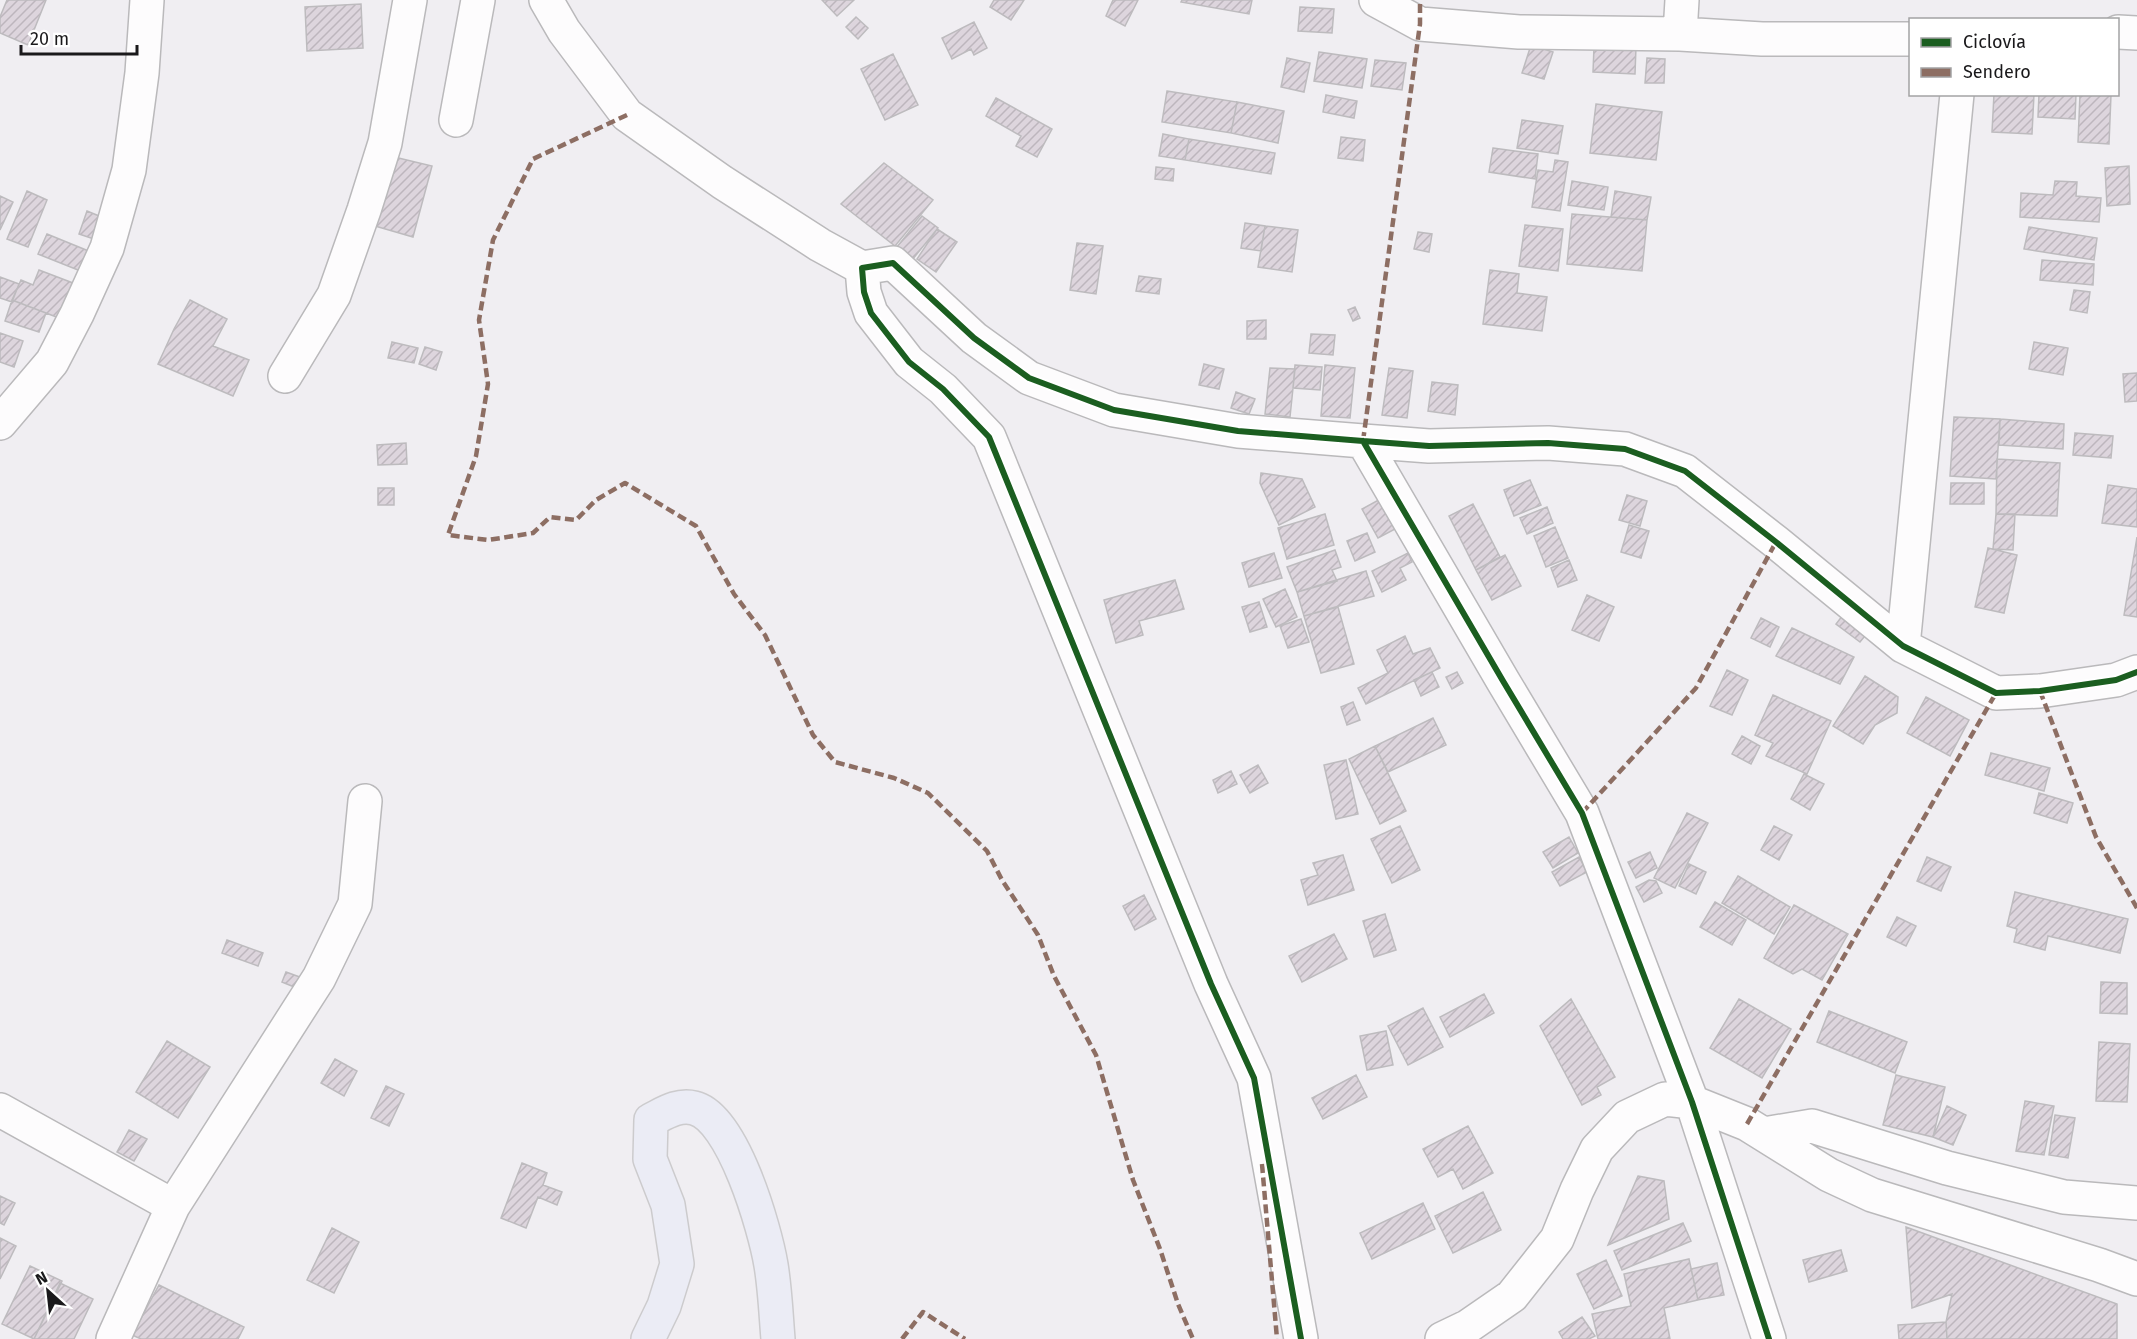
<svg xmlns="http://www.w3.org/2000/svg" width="2137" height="1339" viewBox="0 0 2137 1339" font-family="'Fira Sans',sans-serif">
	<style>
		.building { fill: url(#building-hatch); stroke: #bdbbbe; stroke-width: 1.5 }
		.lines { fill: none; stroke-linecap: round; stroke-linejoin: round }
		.minor-casing { stroke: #bab9bb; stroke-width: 36 }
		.major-casing { stroke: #cccbcd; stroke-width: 36 }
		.minor { stroke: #fdfcfd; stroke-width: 33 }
		.major { stroke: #ebecf5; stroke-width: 33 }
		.quiet { stroke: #8d6e63; stroke-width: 4.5; stroke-dasharray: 9 4.5; stroke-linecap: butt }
		.cycleway-casing { stroke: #fff; stroke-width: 10 }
		.cycleway { stroke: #1b5e20; stroke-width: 6 }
	</style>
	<defs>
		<pattern id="building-hatch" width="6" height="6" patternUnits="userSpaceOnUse" patternTransform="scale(1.5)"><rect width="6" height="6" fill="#ddd5dd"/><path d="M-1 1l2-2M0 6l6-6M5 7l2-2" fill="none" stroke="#bdb6bd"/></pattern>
	</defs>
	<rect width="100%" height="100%" fill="#f0eef2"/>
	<!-- building -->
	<path class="building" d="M7,0H46L28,45L0,33V17Z
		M822,0H854L837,16Z
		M994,0H1024L1011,20L990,7Z
		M1113,0H1138L1125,26L1106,16Z
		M1182,0H1252L1249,14L1181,2Z
		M361,4L363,48L307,51L305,7Z
		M1300,7L1334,9L1332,33L1298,31Z
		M856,17L868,28L858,39L846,27Z
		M974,22L987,48L974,55L971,49L952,59L942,38Z
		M1531,45L1553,52L1544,79L1522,73Z
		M1594,47H1636L1635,74L1593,72Z
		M1319,52L1367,59L1362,88L1314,81Z
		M893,54L918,105L885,120L861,69Z
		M1287,58L1310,63L1304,92L1281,87Z
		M1647,58L1665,59L1664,83H1645Z
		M1375,60L1406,63L1402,90L1371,86Z
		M1167,91L1237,102L1231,133L1162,122Z
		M1994,94H2034L2032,134L1992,132Z
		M2039,94H2076L2075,119L2038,117Z
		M2080,94L2111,95L2109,144L2078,142Z
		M1326,95L1357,101L1354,118L1323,112Z
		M996,98L1052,129L1037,157L1016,146L1021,136L986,116Z
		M1237,102L1284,111L1278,143L1231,133Z
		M1596,104L1662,112L1656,160L1590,153Z
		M1522,120L1563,126L1558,154L1517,148Z
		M1163,134L1189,139L1185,160L1159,156Z
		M1341,137L1365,140L1363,161L1338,158Z
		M1189,139L1275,153L1271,174L1185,160Z
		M1493,148L1538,154L1535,179L1489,172Z
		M386,155L432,166L413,237L368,224Z
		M1555,160L1568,162L1560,211L1532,207L1538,170L1553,172Z
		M884,163L933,200L895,246L841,204Z
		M2129,166L2130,204L2107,206L2105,168Z
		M1156,167L1174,169L1173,181L1155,179Z
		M1572,181L1608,187L1604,210L1568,205Z
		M2055,181L2077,182L2076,196L2101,198L2099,222L2020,217L2021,193L2053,195Z
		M27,191L47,200L28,247L7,239Z
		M1615,191L1651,197L1647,220L1611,217Z
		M0,196L13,202L0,230Z
		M87,211L104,218L97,240L79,234Z
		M1572,214L1647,220L1642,271L1567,264Z
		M922,216L938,228L912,260L896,248Z
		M1245,223L1265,226L1261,251L1241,248Z
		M1525,225L1563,229L1558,271L1519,266Z
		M1265,226L1298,230L1292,272L1258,267Z
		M2029,227L2097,238L2094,260L2024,249Z
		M937,229L957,242L936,272L917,259Z
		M1418,232L1432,234L1429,252L1414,249Z
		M47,234L91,252L83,272L38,254Z
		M1077,243L1103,246L1096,294L1070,290Z
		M2042,260L2094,264L2093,285L2040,280Z
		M39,270L73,283L59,318L12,300L21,280L33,285Z
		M1490,270L1519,274L1517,293L1547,297L1542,331L1483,324Z
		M1139,276L1161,279L1159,294L1136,291Z
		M0,277L19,284L12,302L0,298Z
		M2074,290L2090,292L2087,313L2070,310Z
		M12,300L46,313L39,332L5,321Z
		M190,300L227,319L213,346L249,360L233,396L158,364L174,329Z
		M1355,307L1360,318L1353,321L1348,310Z
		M1266,320V339H1247V321Z
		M0,333L23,341L14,367L0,362Z
		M1311,334L1335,335L1333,355L1309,353Z
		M392,342L418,348L414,363L388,358Z
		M2034,342L2068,348L2063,375L2029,369Z
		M425,347L442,352L436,370L419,364Z
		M1204,364L1224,369L1219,389L1199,385Z
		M1295,365L1322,367L1320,390L1293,388Z
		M1325,365L1355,368L1350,418L1321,416Z
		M1270,368L1295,369L1290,417L1265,414Z
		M1389,368L1413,371L1407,418L1382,415Z
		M2137,373V401L2125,402L2123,374Z
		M1432,382L1458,385L1455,415L1428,411Z
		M1236,392L1255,399L1249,414L1231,408Z
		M1954,417L2000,419L1996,479L1950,476Z
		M2000,419L2064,424L2063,449L1999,445Z
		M2075,433L2113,436L2111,458L2073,455Z
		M406,443L407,464L378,465L377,445Z
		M1997,459L2060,463L2057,516L1996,514Z
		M1261,473L1302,479L1315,507L1279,525L1260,483Z
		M1530,480L1541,505L1514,516L1504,490Z
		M1951,483H1984V504H1950Z
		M2108,485L2137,489V527L2102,523Z
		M378,488H394V505H378Z
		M1627,495L1647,501L1640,526L1619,520Z
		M1384,497L1399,527L1378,538L1362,509Z
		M1473,504L1500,557L1476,570L1449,516Z
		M1547,507L1553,523L1527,534L1520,518Z
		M1325,514L1334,545L1287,559L1278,528Z
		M1996,514H2015L2013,550L1993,549Z
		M1629,525L1649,531L1641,558L1621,552Z
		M1555,527L1568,558L1546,567L1534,536Z
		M1367,533L1375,552L1355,561L1347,541Z
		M2137,537V617L2124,615Z
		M1988,548L2017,555L2004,613L1975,607Z
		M1335,550L1341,567L1332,570L1337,581L1297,592L1287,567Z
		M1274,553L1282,578L1249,587L1242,563Z
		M1408,553L1412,562L1400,568L1406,580L1382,592L1372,571Z
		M1505,555L1521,586L1492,600L1476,570Z
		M1569,560L1577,580L1558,587L1551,568Z
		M1366,571L1374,596L1304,616L1297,592Z
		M1175,580L1184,609L1139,621L1143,635L1116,643L1104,600Z
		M1285,589L1297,617L1276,627L1263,599Z
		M1587,595L1614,607L1599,641L1572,630Z
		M1259,602L1267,627L1250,632L1242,607Z
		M1338,607L1354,664L1321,673L1304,616Z
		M1849,607L1873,626L1860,642L1836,624Z
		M1761,618L1779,627L1770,647L1751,638Z
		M1301,619L1309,642L1288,648L1280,626Z
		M1792,628L1854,657L1840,684L1776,656Z
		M1405,636L1413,654L1430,648L1440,668L1366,704L1358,688L1388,673L1377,650Z
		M1727,670L1748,680L1732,715L1710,706Z
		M1432,672L1439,687L1421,696L1414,680Z
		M1457,672L1463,683L1452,689L1446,677Z
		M1865,676L1898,697L1897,713L1875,725L1863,744L1833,726Z
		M1773,695L1831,721L1807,774L1766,756L1773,743L1755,735Z
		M1926,697L1969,720L1950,756L1907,733Z
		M1353,702L1360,720L1347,725L1341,707Z
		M1433,718L1446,745L1388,772L1375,746Z
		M1742,736L1760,746L1751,764L1732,754Z
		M1375,746L1406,811L1380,824L1349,759Z
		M1991,753L2050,768L2044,791L1985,775Z
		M1346,760L1358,814L1336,819L1324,765Z
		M1258,765L1268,783L1250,793L1240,775Z
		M1231,771L1237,784L1218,793L1213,780Z
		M1804,774L1824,784L1810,810L1791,799Z
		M2039,793L2073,803L2067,823L2034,813Z
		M1687,813L1708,823L1675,888L1654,878Z
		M1400,826L1420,870L1392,883L1371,839Z
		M1774,826L1792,835L1779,860L1761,850Z
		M1569,837L1578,853L1553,868L1543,852Z
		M1650,852L1657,868L1636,878L1628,862Z
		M1343,855L1354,890L1308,905L1301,880L1318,875L1313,863Z
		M1579,857L1587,872L1560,886L1552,872Z
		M1927,857L1951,867L1941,891L1917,881Z
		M1689,864L1706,872L1696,894L1679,886Z
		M1738,876L1790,907L1774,934L1722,903Z
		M1649,880L1656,881L1662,893L1644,902L1636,887Z
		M2015,892L2128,919L2120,953L2048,936L2045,950L2014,942L2017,929L2007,926Z
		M1144,895L1156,919L1135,930L1123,906Z
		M1715,902L1746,920L1732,945L1700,927Z
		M1794,905L1848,934L1822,980L1802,969L1793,974L1764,958Z
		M1385,914L1396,950L1374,957L1363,921Z
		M1897,917L1916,926L1906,946L1887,937Z
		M1334,934L1347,959L1302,982L1289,956Z
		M227,940L263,953L258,966L222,953Z
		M286,972L308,980L304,991L282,982Z
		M2101,982L2127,983V1014L2100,1013Z
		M1484,994L1494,1013L1450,1037L1440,1017Z
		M1571,999L1615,1077L1597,1087L1601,1095L1582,1105L1540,1026Z
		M1739,999L1791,1029L1762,1078L1710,1048Z
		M1423,1008L1443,1047L1408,1065L1388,1026Z
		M1829,1011L1907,1042L1895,1073L1817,1042Z
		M1386,1031L1393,1065L1367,1070L1360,1036Z
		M167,1041L210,1067L178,1118L136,1092Z
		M2099,1042L2130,1044L2127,1102L2096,1101Z
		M335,1059L357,1071L344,1096L321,1083Z
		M1356,1075L1367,1097L1323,1119L1312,1098Z
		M1896,1075L1945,1087L1933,1137L1883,1125Z
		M386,1086L404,1094L389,1126L371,1118Z
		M2025,1101L2054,1106L2044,1155L2016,1151Z
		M1947,1106L1966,1115L1953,1145L1933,1137Z
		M2055,1115L2075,1118L2068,1158L2049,1155Z
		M1468,1126L1493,1173L1463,1189L1453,1169L1438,1177L1423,1149Z
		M129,1130L147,1139L134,1161L117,1152Z
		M522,1163L547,1173L543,1185L562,1192L557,1205L538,1197L526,1228L501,1218Z
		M1638,1176L1664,1181L1669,1219L1608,1245Z
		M1483,1192L1501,1230L1453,1253L1435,1216Z
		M0,1196L15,1203L4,1225L0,1223Z
		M1423,1203L1435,1229L1372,1259L1360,1233Z
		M1683,1223L1691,1241L1622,1270L1614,1251Z
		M1906,1227L2117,1304V1339H1947L1946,1322L1952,1294L1912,1308Z
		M332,1228L359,1242L334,1293L307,1280Z
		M0,1238L16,1246L0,1279Z
		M1841,1250L1847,1271L1809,1282L1803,1260Z
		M1689,1259L1698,1300L1664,1308L1670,1339H1598L1592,1314L1631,1306L1624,1274Z
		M1606,1260L1622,1296L1594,1309L1577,1274Z
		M1717,1263L1724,1295L1698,1300L1691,1269Z
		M30,1266L62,1281L34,1339L2,1324Z
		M60,1283L93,1299L74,1339H34Z
		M159,1285L244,1327L238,1339H141L132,1335Z
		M1582,1317L1595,1336L1589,1339H1563L1559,1332Z
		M1946,1322L1947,1339H1899L1898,1325Z"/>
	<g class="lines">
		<defs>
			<path id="minor" d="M546,0L564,31L627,115L722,182L820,245L862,268
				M1376,0L1420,24L1519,32L1680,34L1762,39H1910
				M2118,32L2137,33
				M1680,34L1682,0
				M456,120L478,0
				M285,376L334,295L364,210L385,143L410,0
				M0,423L52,362L77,314L107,248L129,170L142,73L147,0
				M1363,441L1503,681L1582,813L1692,1102L1769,1339
				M1903,646L1957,94
				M0,1110L173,1206
				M1764,1134L1812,1126L1947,1168L2064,1197L2137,1203
				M113,1339L173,1206L319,978L355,904L365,801
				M1301,1339L1254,1078L1211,984L989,437L943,389L909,362L871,313L864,292L862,268L893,263L974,338L1029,378L1114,410L1238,431L1363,441L1429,446L1548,443L1625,449L1685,471L1776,542L1903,646L1996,693L2040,691L2116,680L2137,672
				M1442,1339L1467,1327L1512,1296L1557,1239L1577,1190L1597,1149L1627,1117L1665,1099L1692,1102L1747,1124L1829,1175L1872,1195L2099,1265L2137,1279"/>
			<path id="major" d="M648,1339L664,1306L677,1264L668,1205L650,1159L651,1120C665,1113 678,1104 694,1108C733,1117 765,1229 771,1265C775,1289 776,1315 778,1339"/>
		</defs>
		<!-- minor casing -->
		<use href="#minor" class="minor-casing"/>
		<!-- major casing -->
		<use href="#major" class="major-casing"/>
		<!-- minor -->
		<use href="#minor" class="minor"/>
		<!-- major -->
		<use href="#major" class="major"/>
		<!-- quiet -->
		<path class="quiet" d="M627,115L533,159L493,240L479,320L488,384L476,456L448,535L488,540L533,533L550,517L576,520L596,500L625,483L696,526L734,594L765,635L813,735L835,762L894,778L928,793L987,851L1002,880L1038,935L1054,976L1096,1055L1133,1180L1160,1249L1178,1304L1193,1339
			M1363,441L1420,24V0
			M2040,691L2096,837L2137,908
			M1582,813L1696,688L1776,542
			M1747,1124L1996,693
			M1262,1164L1277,1339
			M902,1339L923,1312L965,1339"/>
		<defs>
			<path id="cycleway" d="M1363,441L1503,681L1582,813L1692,1102L1769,1339
				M1301,1339L1254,1078L1211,984L989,437L943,389L909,362L871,313L864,292L862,268L893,263L974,338L1029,378L1114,410L1238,431L1363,441L1429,446L1548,443L1625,449L1685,471L1776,542L1903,646L1996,693L2040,691L2116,680L2137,672"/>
		</defs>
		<!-- cycleway casing -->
		<use href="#cycleway" class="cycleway-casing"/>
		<!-- cycleway -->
		<use href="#cycleway" class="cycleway"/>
	</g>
	<!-- legend -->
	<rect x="1909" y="18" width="210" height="78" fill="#ffffff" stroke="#a3a3a4" stroke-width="1.5"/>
	<rect x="1921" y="38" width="30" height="9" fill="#1b5e20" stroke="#a3a3a4" stroke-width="1.5"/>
	<text x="1963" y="48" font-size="18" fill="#1a191b">Ciclovía</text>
	<rect x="1921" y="68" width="30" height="9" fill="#8d6e63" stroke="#a3a3a4" stroke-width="1.5"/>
	<text x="1963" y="78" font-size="18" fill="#1a191b">Sendero</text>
	<!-- north arrow -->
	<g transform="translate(48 1291) rotate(333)" stroke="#ffffff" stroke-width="4.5" paint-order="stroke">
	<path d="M0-4.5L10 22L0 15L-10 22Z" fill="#1a191b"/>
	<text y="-9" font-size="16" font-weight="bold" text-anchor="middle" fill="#1a191b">N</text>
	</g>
	<!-- scale -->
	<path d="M21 45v9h116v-9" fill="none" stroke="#1a191b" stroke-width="3"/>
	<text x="30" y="45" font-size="18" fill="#1a191b" stroke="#ffffff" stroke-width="4.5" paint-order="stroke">20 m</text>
</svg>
